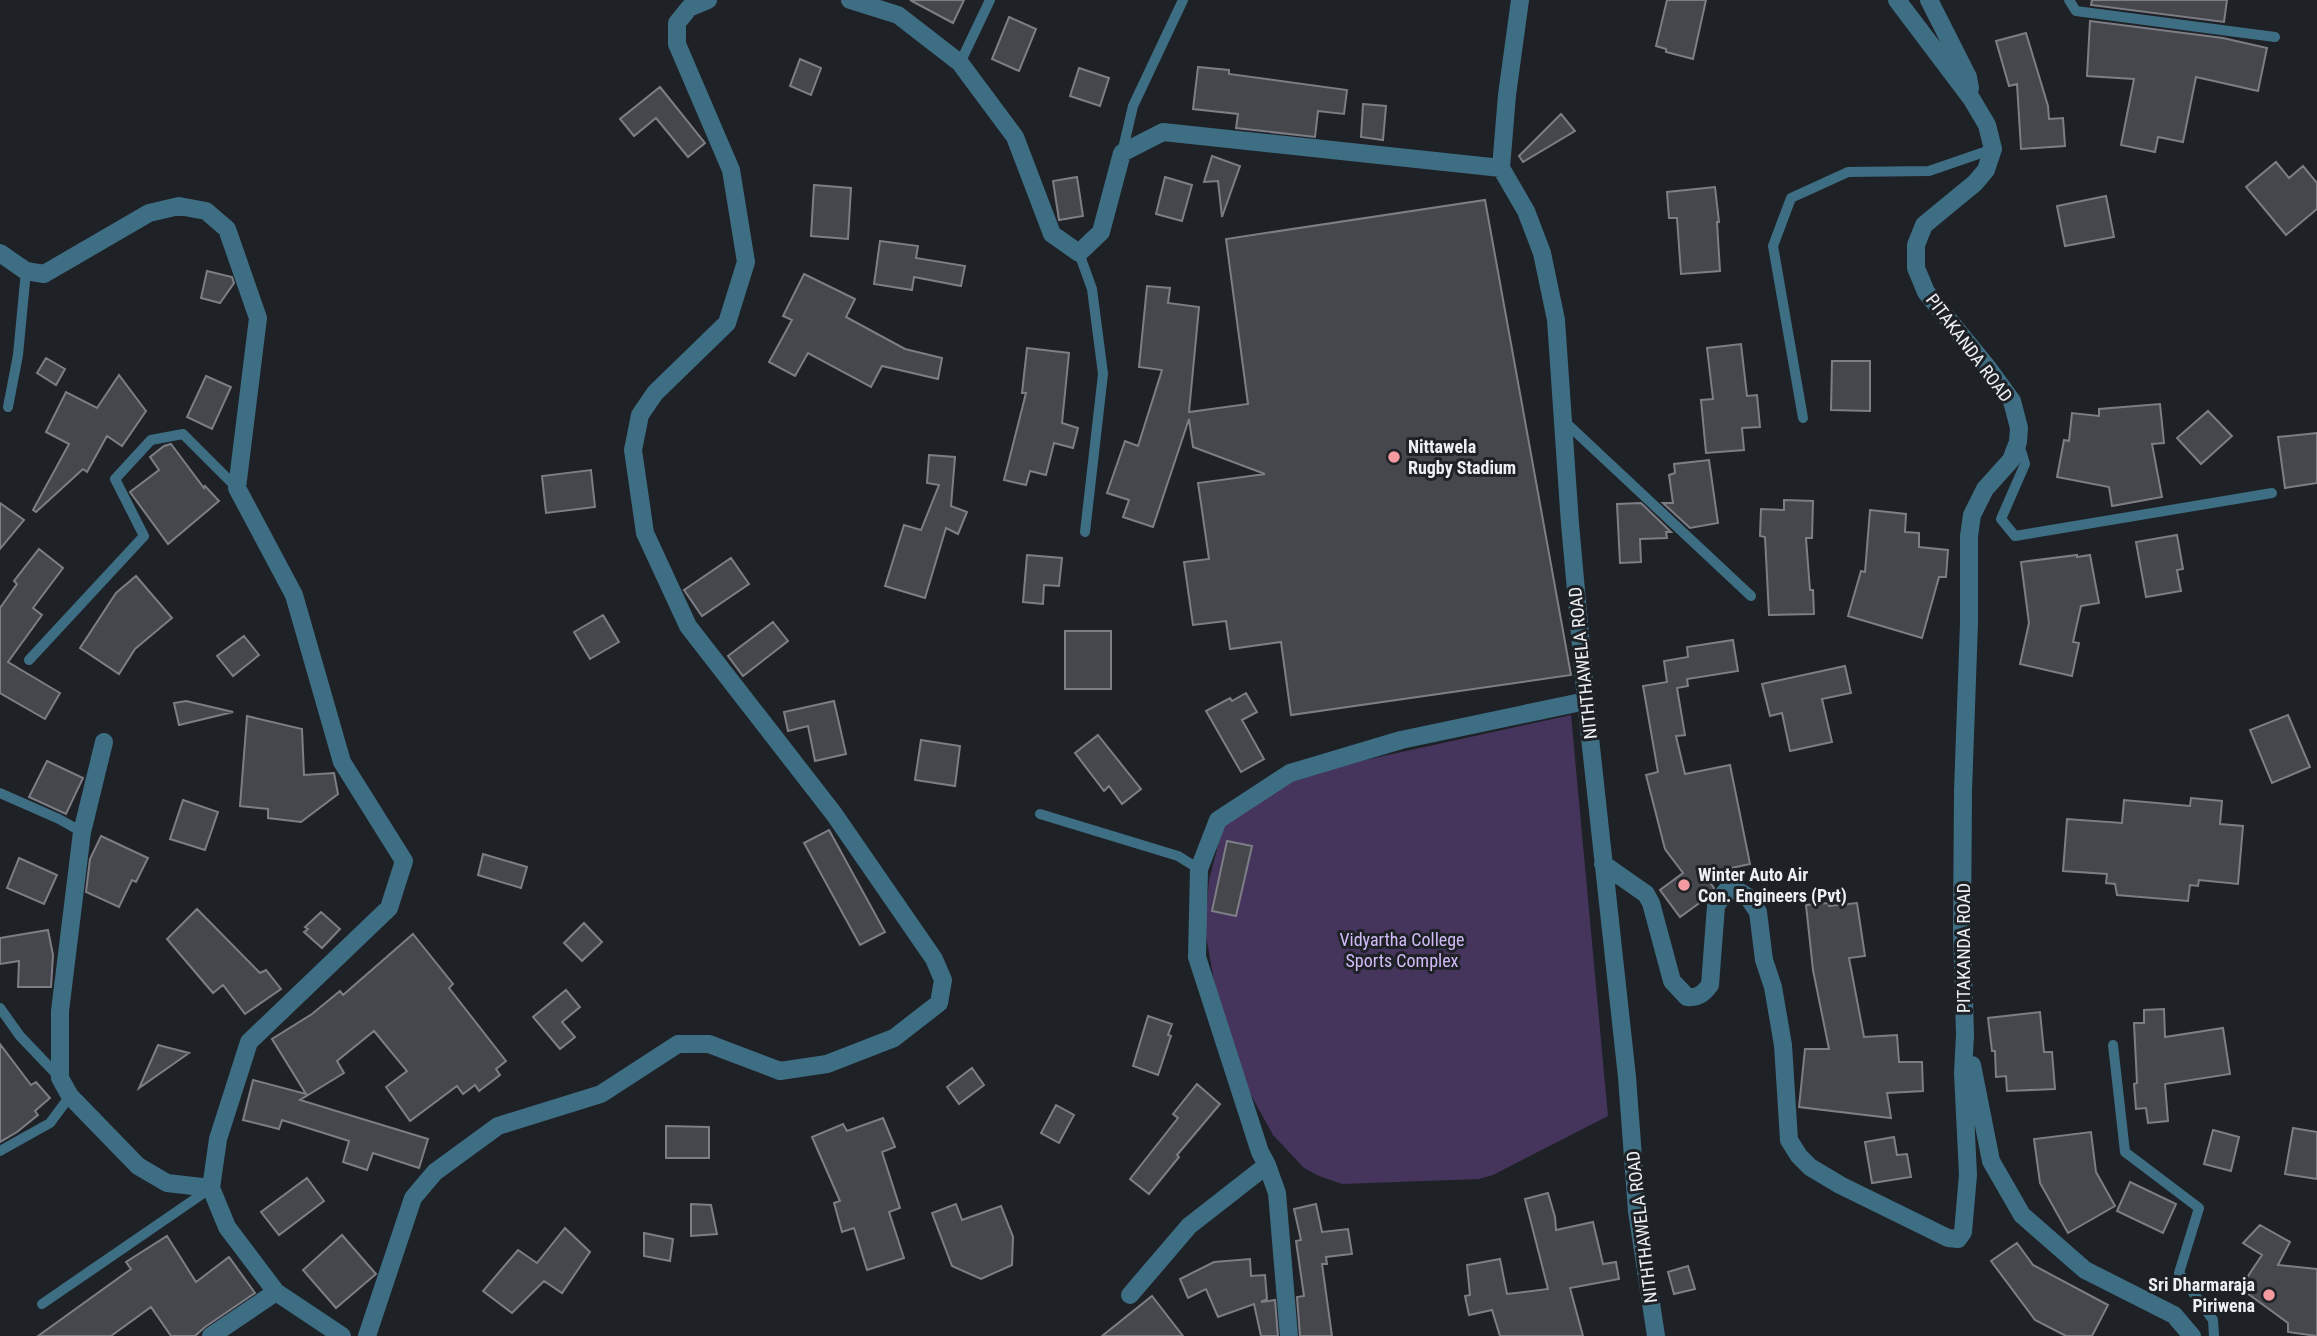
<svg xmlns="http://www.w3.org/2000/svg" width="2317" height="1336" viewBox="0 0 2317 1336" font-family="'Roboto Condensed',sans-serif">
	<style>
		.green { fill: #45355d }
		.building { fill: #46474d; stroke: #7d7e85; stroke-width: 2 }
		.lines { fill: none; stroke-linecap: round; stroke-linejoin: round }
		.service { stroke: #3e6e83; stroke-width: 10 }
		.minor { stroke: #3e6e83; stroke-width: 18 }
		.poi-dot { fill: #f49aa0; stroke: #1e2126; stroke-width: 2.5 }
		.labels { text-anchor: middle; stroke-width: 6; stroke-linejoin: round; paint-order: stroke }
		.street-label { font-size: 18px; fill: #edf0f3; stroke: #1e2126 }
		.poi-label { font-size: 18px; font-weight: bold; fill: #edf0f3; stroke: #1e2126; text-anchor: start }
		.park-label { font-size: 18px; fill: #d2bcf8; stroke: #1e2126 }
	</style>
	<rect width="100%" height="100%" fill="#1e2126"/>
	<!-- green -->
	<path class="green" d="M1571,715L1608,1116L1493,1175L1479,1179L1342,1184L1319,1176L1304,1168L1273,1135L1251,1095L1221,1020L1205,930L1209,880L1220,838L1226,822L1270,791L1315,771Z"/>
	<!-- building -->
	<path class="building" d="M910,0H964L953,23Z
		M1667,0H1706L1693,59L1666,52V49L1656,46Z
		M2092,0H2227L2224,22L2091,5Z
		M1009,17L1036,29L1019,71L992,59Z
		M2090,21L2223,38L2267,48L2258,91L2196,77L2183,142L2158,137L2155,152L2121,145L2134,79L2087,76Z
		M2026,33L2048,106L2049,119L2063,118L2065,146L2021,149L2017,84L2009,86L1996,41Z
		M800,59L821,68L811,95L790,86Z
		M1198,67L1229,70V74L1347,90L1344,114L1318,111L1315,137L1236,128L1238,114L1193,109Z
		M1079,68L1109,78L1100,106L1070,96Z
		M660,87L705,143L688,157L656,118L634,136L620,119Z
		M1363,104L1386,106L1383,140L1361,137Z
		M1561,114L1575,131L1523,162L1519,156Z
		M1212,156L1240,166L1222,217L1218,181L1204,182Z
		M2276,162L2289,178L2303,166L2317,183V209L2286,235L2246,187Z
		M1077,177L1083,216L1059,220L1053,181Z
		M1165,177L1192,185L1182,221L1156,214Z
		M814,185L851,188L848,239L811,236Z
		M1715,187L1719,222H1717L1720,271L1681,274L1677,218H1669L1667,192Z
		M2106,196L2114,237L2065,246L2057,206Z
		M1485,200L1571,675L1291,715L1281,642L1230,649L1226,621L1193,625L1184,562L1209,559L1198,483L1265,474L1193,447L1189,419L1153,527L1123,517L1129,500L1107,493L1125,441L1138,446L1162,370L1139,367L1147,286L1170,288L1168,303L1199,307L1189,412L1248,404L1226,239Z
		M880,241L918,246L916,258L965,266L961,286L914,277L912,290L874,284Z
		M207,271L232,277L234,283L220,303L201,298Z
		M804,274L855,299L846,317L905,349L942,358L938,379L882,366L871,387L808,353L795,376L769,362L792,320L783,316Z
		M1741,344L1747,396L1757,395L1760,427L1742,428L1744,450L1706,453L1701,400L1713,399L1707,348Z
		M1027,348L1069,353L1062,423L1078,428L1073,448L1054,443L1046,475L1030,471L1026,485L1004,480L1026,393H1022Z
		M46,358L65,369L56,385L37,373Z
		M1832,361H1870V411L1831,410Z
		M119,375L146,411L122,446L107,436L87,472L83,469L36,512L33,510L69,444L46,432L66,392L97,408Z
		M206,376L231,387L212,429L187,417Z
		M2160,404L2164,443L2152,444L2162,497L2112,506L2109,487L2057,477L2064,440L2069,441L2072,413L2099,416V409Z
		M2208,411L2232,436L2201,464L2177,438Z
		M2317,433V483L2285,488L2278,437Z
		M171,444L204,488L205,486L219,501L168,544L130,492L159,470L150,457L164,446Z
		M929,455L955,457L951,506L967,512L958,534L946,528L925,598L885,586L904,525L921,530L939,485L927,483Z
		M1709,460L1718,523L1690,528L1663,503H1673L1669,475L1675,473L1674,464Z
		M591,470L595,507L546,513L542,476Z
		M1784,500L1813,501L1812,538H1806L1810,590H1813L1814,614L1769,615L1765,537L1760,536L1761,509L1784,510Z
		M0,503L24,520L0,549Z
		M1641,503L1671,532H1666L1667,538L1640,539L1641,562L1620,563L1617,504Z
		M1870,510L1906,514L1905,532L1919,533V547L1948,550L1946,577H1939L1922,638L1848,616L1861,571L1865,572Z
		M2177,535L2183,569L2177,570L2181,591L2146,597L2136,542Z
		M39,549L63,568L33,608L42,615L8,662L60,693L45,719L0,693V608L17,584L14,581Z
		M1027,555L1062,558L1059,586L1044,585L1043,604L1023,602Z
		M2077,555V557L2090,555L2099,603L2081,606L2073,642L2079,643L2072,676L2020,664L2029,623L2021,562Z
		M731,558L749,584L702,616L684,590Z
		M136,576L172,618L135,649L119,674L80,648L116,593Z
		M603,615L619,642L590,659L574,632Z
		M773,622L788,641L743,676L728,656Z
		M1065,631H1111V689H1065Z
		M244,636L259,655L233,676L217,656Z
		M1733,640L1738,671L1687,679L1688,686L1677,688L1685,735L1676,736L1685,774L1730,765L1750,864L1704,874L1714,888L1709,896L1680,917L1660,890L1683,873L1665,849L1646,775L1658,772L1643,686L1667,682L1664,661L1688,657L1687,647Z
		M1845,666L1851,693L1822,699L1832,742L1790,751L1782,713L1770,716L1762,684Z
		M1246,693L1257,712L1242,720L1264,759L1241,772L1206,711L1230,698L1232,701Z
		M186,701L233,712L179,725L174,703Z
		M834,701L846,754L815,761L808,726L788,731L784,712Z
		M2288,715L2310,767L2272,783L2250,730Z
		M247,716L302,729L304,775L334,773L338,794L301,822L268,818V809L240,806Z
		M1098,735L1141,789L1122,804L1109,786L1104,791L1075,753Z
		M921,740L960,746L955,786L915,780Z
		M47,761L83,778L66,814L29,797Z
		M2191,798L2222,801L2220,824L2243,826L2238,884L2199,880L2198,886L2190,885L2188,901L2117,895L2115,884L2106,883L2107,874L2063,871L2067,819L2122,823L2124,800L2190,806Z
		M183,800L218,812L205,850L170,839Z
		M829,830L885,932L860,945L804,843Z
		M101,836L148,858L136,882L132,880L119,907L86,892L90,859Z
		M1227,841L1252,846L1236,916L1212,911Z
		M483,854L527,867L521,888L478,875Z
		M19,858L57,875L44,904L7,888Z
		M1829,903V906L1857,903L1865,956L1849,958L1864,1037L1897,1035L1899,1062H1922L1923,1091L1887,1093L1891,1118L1799,1107L1805,1049H1829L1813,970L1806,905Z
		M197,909L260,973L266,970L281,989L245,1014L223,985L213,993L167,939Z
		M321,912L340,929L322,948L304,932L308,929L305,927Z
		M584,923L602,942L582,961L564,943Z
		M48,930L53,955L51,987H18L19,961L0,964V938Z
		M413,934L453,984L449,988L506,1061L496,1069L500,1075L479,1091L475,1085L463,1094L457,1086L410,1121L386,1087L407,1071L374,1031L337,1061L344,1073L300,1100L428,1139L419,1168L373,1153L367,1170L343,1162L349,1141L282,1120L279,1129L243,1120L253,1080L306,1094L272,1039L312,1014L340,991L343,995Z
		M566,990L580,1007L562,1022L575,1037L560,1049L533,1017Z
		M2164,1009L2165,1037L2223,1028L2230,1074L2165,1084L2168,1121L2148,1123L2146,1108L2136,1109L2134,1084L2137,1083L2134,1023H2144V1010Z
		M2040,1012L2044,1052H2052L2055,1089L2007,1091L2006,1076L1996,1077L1995,1051H1992L1988,1018Z
		M1148,1016L1172,1024L1168,1035L1171,1036L1158,1075L1133,1066Z
		M0,1044L31,1085L36,1082L50,1098L35,1111L38,1115L17,1132L0,1142Z
		M158,1045L189,1053L139,1088Z
		M972,1068L984,1085L959,1104L947,1087Z
		M1197,1084L1220,1104L1177,1155L1179,1157L1149,1194L1130,1179L1178,1118L1173,1114Z
		M1056,1105L1074,1115L1059,1143L1041,1133Z
		M883,1118L895,1147L882,1152L900,1208L889,1212L904,1258L867,1270L854,1228L842,1232L834,1203L840,1201L812,1137L843,1124L847,1131Z
		M666,1126L709,1127V1158H666Z
		M2293,1128L2317,1132V1179L2285,1174Z
		M2213,1130L2239,1137L2231,1171L2204,1164Z
		M2091,1132L2096,1172L2115,1206L2068,1233L2040,1183L2034,1139Z
		M1894,1137L1897,1155L1907,1154L1911,1177L1872,1183L1865,1142Z
		M307,1178L324,1201L279,1235L261,1212Z
		M2130,1182L2176,1204L2163,1233L2117,1211Z
		M1548,1193L1555,1217L1556,1230L1593,1222L1603,1264L1616,1262L1619,1279L1570,1288L1583,1336H1500L1492,1310L1469,1315L1465,1296L1470,1295L1467,1265L1500,1259L1507,1294L1548,1289L1525,1199Z
		M691,1204L711,1205L717,1234L691,1236Z
		M956,1204L962,1220L1001,1206L1013,1237L1012,1265L981,1279L952,1266L932,1213Z
		M1316,1204L1322,1232L1348,1229L1352,1254L1326,1257L1327,1264H1322L1332,1336H1300L1297,1297L1304,1296L1296,1241L1301,1240L1294,1209Z
		M2260,1225L2290,1242L2278,1265L2317,1269V1336L2288,1332V1323L2240,1288L2262,1255L2243,1243Z
		M565,1228L590,1252L562,1293L544,1281L512,1313L483,1291L518,1250L537,1263Z
		M644,1233L673,1239L670,1261L644,1256Z
		M342,1235L376,1274L336,1308L303,1270Z
		M167,1236L196,1282L229,1257L255,1293L205,1327L195,1336H171L151,1307L111,1336H38L131,1269L126,1262Z
		M2017,1243L2033,1265L2108,1305L2092,1336H2066L2035,1320L1991,1261Z
		M1250,1259L1251,1276L1265,1275L1267,1299L1261,1302L1275,1300L1278,1336H1261L1254,1304L1218,1317L1206,1289L1188,1298L1180,1279L1214,1262Z
		M1688,1266L1695,1289L1674,1294L1668,1272Z
		M1152,1296L1183,1336H1102Z"/>
	<g class="lines">
		<!-- service -->
		<path class="service" d="M2069,0L2076,11L2275,37
			M960,63L990,0
			M1122,153L1133,106L1183,0
			M1079,253L1092,289L1103,374L1085,532
			M8,407L18,355L26,271
			M1803,418L1773,246L1791,198L1848,172L1929,171L1993,149
			M1564,421L1751,596
			M2019,444L2025,464L2001,519L2015,536L2272,493
			M29,660L144,536L115,479L151,440L183,434L237,488
			M0,793L59,819L82,832
			M1040,814L1178,856L1199,869
			M0,1008L20,1036L60,1078
			M2113,1045L2125,1152L2199,1208L2179,1273L2213,1320L2214,1336
			M0,1151L50,1123L70,1096
			M42,1304L211,1188"/>
		<!-- minor -->
		<path class="minor" d="M850,0L898,15L960,63L1015,137L1052,234L1079,253L1101,232L1122,153L1163,132L1501,168
			M1520,0L1507,95L1501,168L1526,211L1542,253L1556,320L1570,524L1586,701L1627,1077L1637,1211L1656,1336
			M1929,0L1968,77L1970,88
			M0,253L26,271L44,274L149,213L179,206L206,211L227,229L258,318L237,488L294,595L342,762L404,861L389,908L249,1042L218,1139L211,1188L227,1227L276,1292L342,1336
			M104,742L82,832L60,1011V1078L70,1096L138,1166L167,1183L211,1188
			M1603,864L1646,894L1651,903L1672,981L1687,997C1698,998 1703,994 1710,985L1716,906L1725,892L1737,890L1748,897L1758,912L1764,960L1773,987L1783,1045L1789,1140L1799,1156L1810,1167L1840,1185L1948,1238L1958,1239L1963,1232L1968,1175L1963,1073L1965,1035L1962,931L1963,791L1969,623V536L1972,515L1985,489L2011,460L2018,442L2019,428L2012,401L1988,368L1926,292L1916,268V245L1924,225L1975,183L1986,170L1993,149L1987,125L1971,98L1897,0
			M1972,1065L1991,1161L2022,1215L2085,1270L2174,1315L2192,1336
			M1267,1165L1277,1193L1289,1336
			M1130,1295L1189,1226L1267,1165L1260,1152L1197,957L1199,869L1218,820L1290,773L1401,740L1586,701
			M211,1336L276,1292
			M367,1336L413,1198L435,1172L498,1126L601,1094L678,1044H709L780,1071L827,1064L894,1038L939,1003L943,980L934,959L834,814L688,626L645,533L633,450L640,415L655,393L727,323L746,262L731,170L677,44V23L689,8L708,0"/>
	</g>
	<!-- markers -->
	<g class="poi-dot">
		<circle cx="1394" cy="457" r="7"/>
		<circle cx="1684" cy="885" r="7"/>
		<circle cx="2269" cy="1295" r="7"/>
	</g>
	<g class="labels">
		<!-- street labels -->
		<g class="street-label">
			<text transform="translate(1969 348) rotate(53)" y="6">PITAKANDA ROAD</text>
			<text transform="translate(1583 663) rotate(-96)" y="6">NITHTHAWELA ROAD</text>
			<text transform="translate(1964 948) rotate(-90)" y="6">PITAKANDA ROAD</text>
			<text transform="translate(1642 1227) rotate(-97)" y="6">NITHTHAWELA ROAD</text>
		</g>
		<!-- poi labels -->
		<g class="poi-label">
			<text x="1408" y="453">Nittawela<tspan x="1408" dy="21">Rugby Stadium</tspan></text>
			<text x="1698" y="881">Winter Auto Air<tspan x="1698" dy="21">Con. Engineers (Pvt)</tspan></text>
			<text x="2255" y="1291" text-anchor="end">Sri Dharmaraja<tspan x="2255" dy="21">Piriwena</tspan></text>
		</g>
		<!-- park labels -->
		<g class="park-label">
			<text x="1402" y="946">Vidyartha College<tspan x="1402" dy="21">Sports Complex</tspan></text>
		</g>
	</g>
</svg>
